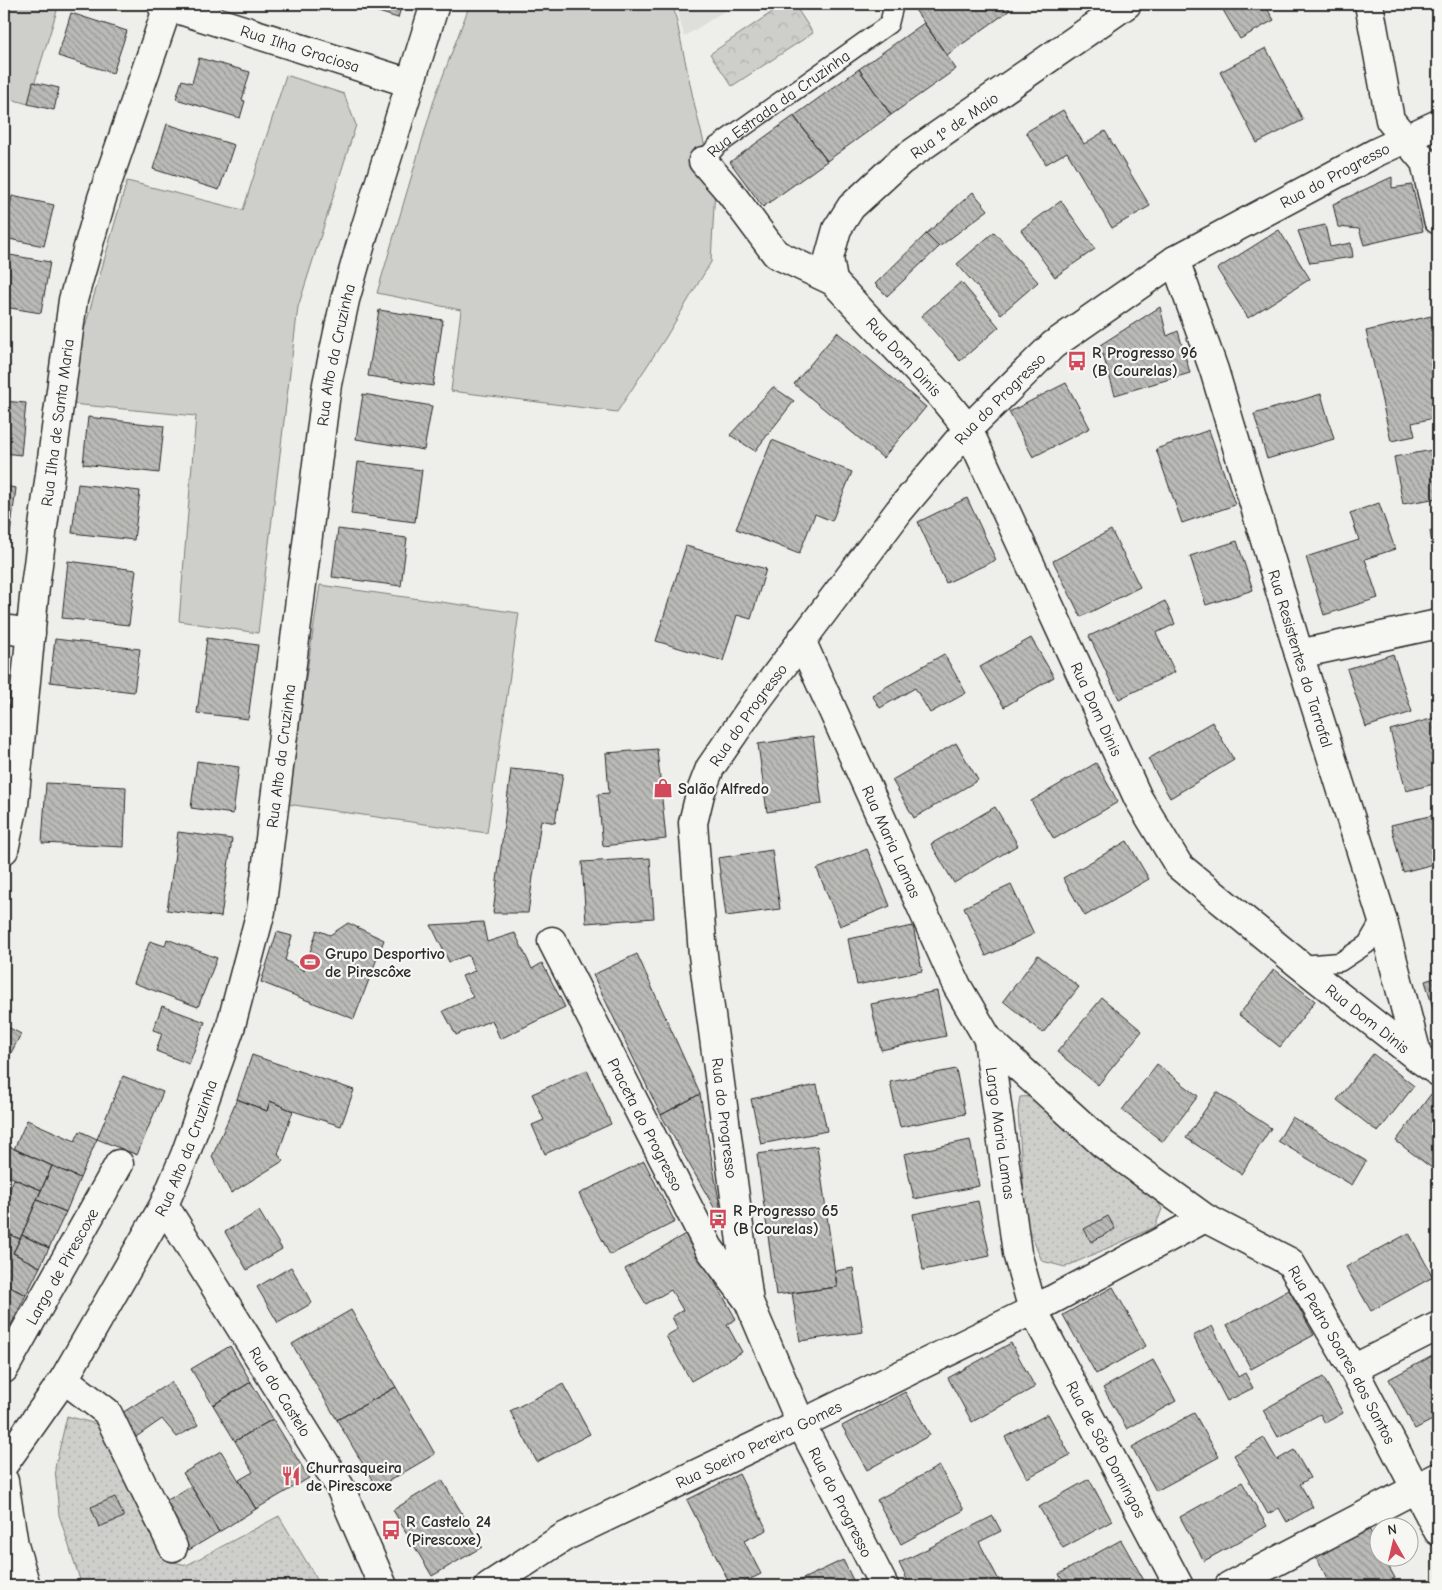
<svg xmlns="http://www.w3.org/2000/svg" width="1442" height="1590" viewBox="0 0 1442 1590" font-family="'Comic Neue',sans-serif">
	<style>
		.built { fill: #dededb }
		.grass { fill: #cececa; stroke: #7c7c7a }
		.forest { fill: url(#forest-crowns); stroke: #7c7c7a }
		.garden { fill: url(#garden-dots); stroke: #7c7c7a }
		.building { fill: url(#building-back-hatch); stroke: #2b2b2b }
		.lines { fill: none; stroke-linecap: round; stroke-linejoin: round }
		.service-casing { stroke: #2b2b2b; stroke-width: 21 }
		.minor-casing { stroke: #2b2b2b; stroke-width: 31 }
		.tertiary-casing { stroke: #2b2b2b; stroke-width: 31 }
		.service { stroke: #f6f6f2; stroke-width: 18 }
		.minor { stroke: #f6f6f2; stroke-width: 28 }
		.tertiary { stroke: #f6f6f2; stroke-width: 28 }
		.labels { text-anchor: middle; stroke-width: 4.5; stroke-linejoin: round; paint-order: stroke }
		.street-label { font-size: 16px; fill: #2b2b2b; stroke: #f6f6f2 }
		.poi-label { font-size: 16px; font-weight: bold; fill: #2b2b2b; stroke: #f6f6f2; text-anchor: start }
	</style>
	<defs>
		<pattern id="forest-crowns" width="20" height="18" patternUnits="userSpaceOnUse" patternTransform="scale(1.25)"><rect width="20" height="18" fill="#cececa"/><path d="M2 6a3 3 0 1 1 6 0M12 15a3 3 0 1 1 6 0" fill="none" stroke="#b1b1ae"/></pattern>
		<pattern id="garden-dots" width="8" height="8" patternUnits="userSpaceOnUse" patternTransform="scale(1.25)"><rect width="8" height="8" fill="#cececa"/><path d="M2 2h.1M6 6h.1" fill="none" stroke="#b1b1ae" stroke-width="1.8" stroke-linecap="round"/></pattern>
		<pattern id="building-back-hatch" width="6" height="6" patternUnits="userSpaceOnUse" patternTransform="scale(1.25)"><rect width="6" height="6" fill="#babab7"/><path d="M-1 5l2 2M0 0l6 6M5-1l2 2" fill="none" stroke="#979795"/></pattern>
	</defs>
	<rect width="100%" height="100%" fill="#eeeeea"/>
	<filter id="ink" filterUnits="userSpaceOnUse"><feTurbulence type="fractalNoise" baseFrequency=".02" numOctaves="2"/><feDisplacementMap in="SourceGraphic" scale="10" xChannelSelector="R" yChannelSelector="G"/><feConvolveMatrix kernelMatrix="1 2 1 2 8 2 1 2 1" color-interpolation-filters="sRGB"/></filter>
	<g filter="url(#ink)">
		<!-- built -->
		<path class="built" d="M676,4H735L684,37Z"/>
		<!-- grass -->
		<path class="grass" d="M4,4H59L28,104L4,97Z
			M470,4H673L695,107L715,187L711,262L666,337L617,412L451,391L461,310L377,293L435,97Z
			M286,75L344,94L356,125L298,307L258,633L179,621L196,416L72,404L82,337L127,181L243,210Z
			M320,585L519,613L487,833L287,804Z"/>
		<!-- forest -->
		<path class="forest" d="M784,4H794L813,33L732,86L710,54Z"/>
		<!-- garden -->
		<path class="garden" d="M1033,1096L1153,1193L1162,1209L1155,1227L1065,1267L1042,1261L1026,1223L1018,1112L1020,1097Z
			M67,1416L100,1425L173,1562L187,1565L279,1516L321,1586H82L59,1515L55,1468Z"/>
		<!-- building -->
		<path class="building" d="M352,4H402L398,18Z
			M918,4H1006L1010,10L947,55L913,7Z
			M1235,4H1264L1274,20L1240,39L1223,10Z
			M71,13L127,31L113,73L58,56Z
			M924,23L956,69L891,115L859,69Z
			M1266,48L1303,120L1257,143L1220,72Z
			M199,58L250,72L242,100L245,101L240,118L176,99L182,80L192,83Z
			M859,69L891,115L827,161L794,116Z
			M33,82L59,88L54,110L28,104Z
			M1063,110L1084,144L1105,131L1150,206L1112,228L1067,152L1046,164L1026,132Z
			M794,116L827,161L763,207L730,162Z
			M167,124L234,145L219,190L153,169Z
			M1392,177V188L1412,185L1423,231L1364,245L1359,229L1338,227L1333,204Z
			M973,192L988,210L939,247L926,234Z
			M12,196L54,205L44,246L4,238Z
			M1061,201L1095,249L1055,277L1021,230Z
			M1325,225L1330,247L1351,243L1353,257L1310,263L1298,231Z
			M1279,230L1310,279L1248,318L1217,269Z
			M994,232L1038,282L1001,314L957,264Z
			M926,234L939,247L887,296L875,284Z
			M4,254L50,262L41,313L4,307Z
			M961,282L999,327L960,361L921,316Z
			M1160,307L1167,336L1178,331L1190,373L1115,395L1100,345Z
			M379,310L443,320L433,386L368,376Z
			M1431,316L1438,348V417L1412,423L1415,436L1391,441L1366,331Z
			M837,332L926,407L883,458L794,384Z
			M1066,383L1090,428L1033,457L1009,412Z
			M773,387L794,401L755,451L730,435Z
			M363,394L432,406L424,450L356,439Z
			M1321,394L1334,439L1267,459L1254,414Z
			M4,401L26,403L21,455L4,453Z
			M88,417L164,426L159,473L83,464Z
			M1209,430L1235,505L1182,523L1156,449Z
			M772,440L852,472L832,521L815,514L799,554L736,529Z
			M1438,449V498L1403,504L1394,457Z
			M358,462L422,470L415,522L351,514Z
			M78,484L140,491L134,540L72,533Z
			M4,486L16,488L10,535L4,534Z
			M967,498L996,560L946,583L918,522Z
			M1379,503L1395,549L1365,559L1378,598L1324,615L1306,557L1359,540L1350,513Z
			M338,529L407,538L401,586L332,577Z
			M1111,530L1140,587L1081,617L1053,561Z
			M1438,530V582L1430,531Z
			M1237,541L1253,590L1206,605L1190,556Z
			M686,546L766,569L751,619L737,615L723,661L656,641Z
			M68,561L136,570L129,625L62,618Z
			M1165,601L1175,624L1156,633L1175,672L1119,699L1089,636Z
			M207,638L258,645L248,719L197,713Z
			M1031,638L1054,677L1004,707L980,667Z
			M55,639L140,649L134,692L50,682Z
			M944,654L966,693L930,713L915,688L880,708L872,695Z
			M1393,654L1412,712L1366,727L1347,669Z
			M1438,717V783L1406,791L1390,730Z
			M1212,722L1234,760L1170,798L1148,759Z
			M813,736L822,804L767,812L758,744Z
			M956,743L978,780L914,818L892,780Z
			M657,749L666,839L603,846L598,794L609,793L606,753Z
			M197,761L239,767L233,814L191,808Z
			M1096,763L1118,802L1054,839L1031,801Z
			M511,769L563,774L555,823L541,820L528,913H493Z
			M46,783L126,787L124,847L42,843Z
			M995,807L1018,845L954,883L931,844Z
			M1438,814V863L1403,872L1391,825Z
			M178,832L232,839L221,917L167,910Z
			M1127,841L1149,879L1085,916L1063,878Z
			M867,849L890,906L840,926L817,869Z
			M772,850L780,909L726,916L718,858Z
			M650,858L654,918L586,923L582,862Z
			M1011,885L1034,934L986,956L964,907Z
			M483,922L487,942L515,933L532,969L542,963L565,1007L500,1039L492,1020L456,1035L443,1011L473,997L462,976L475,971L468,955L449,962L431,925Z
			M348,923L384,940L354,1019L261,982L277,932L292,936L285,960L304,971L317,930L330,935Z
			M913,926L922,971L857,985L848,939Z
			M167,939L217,958L198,1007L134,983L150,941L165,946Z
			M637,954L700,1094L661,1115L593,975Z
			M1038,955L1079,987L1043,1033L1003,1001Z
			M1274,969L1315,1001L1280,1047L1239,1015Z
			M1438,977V1025L1425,981Z
			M937,991L946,1036L881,1050L871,1004Z
			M1102,998L1142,1031L1098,1085L1057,1052Z
			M162,1006L205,1022L189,1064L156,1051L162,1033L153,1030Z
			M4,1025L21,1034L4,1066Z
			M1373,1054L1414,1086L1378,1132L1337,1100Z
			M252,1055L354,1090L341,1126L293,1111L270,1101L267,1111L237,1099Z
			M1157,1064L1198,1096L1163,1142L1122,1110Z
			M956,1069L965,1114L900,1127L890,1082Z
			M587,1070L611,1124L545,1154L532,1125L544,1120L532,1094Z
			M123,1076L163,1092L137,1155L97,1139Z
			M817,1085L827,1131L761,1144L751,1099Z
			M1217,1092L1271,1128L1241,1174L1186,1138Z
			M700,1094L723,1223L661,1115Z
			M1431,1094L1438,1100V1170L1437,1172L1396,1141Z
			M237,1099L267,1111L270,1101L293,1111L278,1154L283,1161L231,1193L212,1157Z
			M1292,1117L1366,1161L1352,1185L1278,1141Z
			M27,1120L75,1141L80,1131L97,1139L80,1178L14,1149Z
			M970,1140L979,1186L914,1199L904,1154Z
			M4,1144L52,1166L41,1190L4,1174Z
			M817,1146L837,1287L776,1295L757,1154Z
			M644,1161L675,1222L610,1255L579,1194Z
			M52,1166L80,1178L66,1212L37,1200Z
			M14,1179L41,1190L20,1239L4,1232V1203Z
			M37,1200L66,1212L49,1248L22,1235Z
			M978,1201L990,1256L923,1270L913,1214Z
			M259,1211L282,1249L247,1270L225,1232Z
			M1108,1216L1115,1229L1091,1242L1084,1229Z
			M4,1232L20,1239L13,1253L40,1267L26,1295L4,1284Z
			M687,1233L736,1319L727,1325L742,1352L691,1381L666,1336L678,1329L672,1317L683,1310L671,1290L646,1304L625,1269Z
			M1409,1233L1433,1277L1371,1311L1346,1267Z
			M22,1235L49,1248L40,1267L13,1253Z
			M291,1267L312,1303L278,1323L257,1287Z
			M853,1268L863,1332L800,1341L792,1293L837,1287L835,1271Z
			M4,1284L26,1295L9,1329L4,1327Z
			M1113,1287L1146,1346L1096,1374L1063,1315Z
			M1289,1290L1314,1335L1251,1369L1227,1325Z
			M351,1310L396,1387L337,1420L292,1344Z
			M1212,1326L1238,1377L1245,1373L1253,1388L1227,1401L1193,1336Z
			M1011,1343L1035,1387L972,1422L948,1378Z
			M230,1346L251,1382L213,1405L191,1369Z
			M1438,1353V1417L1415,1429L1389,1379Z
			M1153,1360L1176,1401L1127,1429L1103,1388Z
			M1323,1377L1343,1413L1325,1423L1320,1414L1278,1437L1263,1410Z
			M171,1382L198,1425L177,1437L162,1419L136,1437L122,1413Z
			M251,1382L273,1419L235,1441L213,1405Z
			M563,1384L590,1434L537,1462L510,1411Z
			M396,1387L435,1454L377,1488L337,1420Z
			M905,1392L930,1435L867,1470L842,1426Z
			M1194,1413L1219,1457L1156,1491L1132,1447Z
			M1048,1414L1070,1455L1027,1478L1005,1437Z
			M273,1419L309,1478L256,1509L239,1480L253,1472L235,1441Z
			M1264,1438L1277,1460L1294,1450L1310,1478L1300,1484L1313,1507L1287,1522L1279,1508L1268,1514L1234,1455Z
			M221,1451L256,1509L219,1532L183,1473Z
			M939,1466L964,1510L901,1544L877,1500Z
			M739,1474L767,1530L744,1541L761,1574L736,1586H731L687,1500Z
			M1089,1479L1112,1521L1063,1548L1039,1507Z
			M442,1480L482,1547L432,1576L393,1510Z
			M1242,1482L1267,1526L1204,1561L1180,1517Z
			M191,1486L219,1532L189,1550L161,1504Z
			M115,1497L124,1517L99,1527L91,1507Z
			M993,1516L1001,1531L979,1542L1002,1586H910L899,1563Z
			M1368,1527L1380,1549V1558H1384L1395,1578L1378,1586H1331L1315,1555Z
			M1121,1540L1146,1584L1142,1586H1065L1059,1574Z
			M843,1560L856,1586H788Z"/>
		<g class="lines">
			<defs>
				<g id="service">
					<path id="s1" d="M703,161L717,146L889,24L894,4"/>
					<path d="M1300,965L1340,962L1367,944L1382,918"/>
				</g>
				<g id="minor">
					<path id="s2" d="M161,4L410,83"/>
					<path d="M1369,4L1390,120L1425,162L1438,220"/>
					<path id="s3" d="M703,161L729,191L776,254L833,281L942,397L968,429L1138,798L1179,866L1300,965L1418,1058L1438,1072"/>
					<path id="s4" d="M1175,260L1214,370L1299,654L1382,918L1418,1058"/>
					<path d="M833,281L829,258L837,229L851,207L901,161L1127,4"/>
					<path d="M4,629L31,633"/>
					<path id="s5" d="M801,640L957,986L988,1039"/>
					<path d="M1299,654L1438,624"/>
					<path id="s6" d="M4,850L14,805L35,587L73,300L102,198L168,6"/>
					<path id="s7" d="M552,941L709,1248L747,1299"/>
					<path id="s8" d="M1205,1218L1033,1310L1017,1253L988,1039L1103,1144L1205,1218L1290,1262L1353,1369L1438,1531"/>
					<path id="s9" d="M4,1369L119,1164"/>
					<path d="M1353,1369L1438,1326"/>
					<path d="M64,1379L107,1412L173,1547"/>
					<path id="s10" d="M489,1586L564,1537L801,1424L1033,1310L1179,1586"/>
					<path id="s11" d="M884,1586L801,1424L749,1302L703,955L693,823L700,794L710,768L752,707L899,511L968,429L1053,345L1175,260L1377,152L1438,124"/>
					<path d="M1229,1586L1438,1477"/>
				</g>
				<g id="tertiary">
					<path id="s12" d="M164,1205L340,1487L383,1586"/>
					<path id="s13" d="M4,1464L64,1379L164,1205L185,1155L230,1029L261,911L327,384L345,300L366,226L435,4"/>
					<path d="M4,1481L14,1545L26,1586"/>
				</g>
			</defs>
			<!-- service casing -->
			<use href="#service" class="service-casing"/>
			<!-- minor casing -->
			<use href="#minor" class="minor-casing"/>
			<!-- tertiary casing -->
			<use href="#tertiary" class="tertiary-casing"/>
			<!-- service -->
			<use href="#service" class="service"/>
			<!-- minor -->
			<use href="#minor" class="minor"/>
			<!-- tertiary -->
			<use href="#tertiary" class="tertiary"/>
		</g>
	</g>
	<!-- icons -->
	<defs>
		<symbol id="bus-bare" viewBox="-9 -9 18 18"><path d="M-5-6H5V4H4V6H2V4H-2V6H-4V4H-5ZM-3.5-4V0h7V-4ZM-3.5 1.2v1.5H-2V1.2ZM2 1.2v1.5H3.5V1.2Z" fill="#d1495b" stroke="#f6f6f2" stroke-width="2.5" paint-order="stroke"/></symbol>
		<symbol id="shop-bare" viewBox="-9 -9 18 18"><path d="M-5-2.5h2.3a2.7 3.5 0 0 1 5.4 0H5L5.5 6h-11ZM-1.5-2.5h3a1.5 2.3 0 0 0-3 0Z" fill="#d1495b" stroke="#f6f6f2" stroke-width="2.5" paint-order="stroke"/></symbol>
		<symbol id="stadium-bare" viewBox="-9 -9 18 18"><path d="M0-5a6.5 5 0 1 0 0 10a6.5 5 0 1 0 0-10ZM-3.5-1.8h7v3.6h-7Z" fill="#d1495b" stroke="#f6f6f2" stroke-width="2.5" paint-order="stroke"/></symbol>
		<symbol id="restaurant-bare" viewBox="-9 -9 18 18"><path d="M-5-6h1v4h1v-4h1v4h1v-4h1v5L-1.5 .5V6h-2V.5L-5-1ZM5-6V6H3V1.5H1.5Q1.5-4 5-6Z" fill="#d1495b" stroke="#f6f6f2" stroke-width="2.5" paint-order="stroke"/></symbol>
	</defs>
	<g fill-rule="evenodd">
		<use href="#bus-bare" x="1063" y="347" width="28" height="28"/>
		<use href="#shop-bare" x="649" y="774" width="28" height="28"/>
		<use href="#stadium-bare" x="296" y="948" width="28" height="28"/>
		<use href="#bus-bare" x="704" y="1205" width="28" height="28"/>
		<use href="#restaurant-bare" x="277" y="1462" width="28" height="28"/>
		<use href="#bus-bare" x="377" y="1516" width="28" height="28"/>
	</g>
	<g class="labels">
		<!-- street labels -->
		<g class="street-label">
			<text dy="6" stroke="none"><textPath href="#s2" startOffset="146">Rua Ilha Graciosa</textPath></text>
			<text dy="6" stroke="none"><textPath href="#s1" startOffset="95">Rua Estrada da Cruzinha</textPath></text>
			<text transform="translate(954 125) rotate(-35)" y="6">Rua 1º de Maio</text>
			<text dy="6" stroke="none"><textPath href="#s11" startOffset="1730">Rua do Progresso</textPath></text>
			<text dy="6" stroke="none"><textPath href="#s13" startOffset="1176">Rua Alto da Cruzinha</textPath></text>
			<text dy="6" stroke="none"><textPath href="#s3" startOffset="285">Rua Dom Dinis</textPath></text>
			<text dy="6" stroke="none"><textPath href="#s11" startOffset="1325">Rua do Progresso</textPath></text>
			<text dy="6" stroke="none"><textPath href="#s6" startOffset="431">Rua Ilha de Santa Maria</textPath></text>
			<text dy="6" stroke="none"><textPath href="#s4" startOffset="418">Rua Resistentes do Tarrafal</textPath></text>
			<text dy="6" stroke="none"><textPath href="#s3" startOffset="690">Rua Dom Dinis</textPath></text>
			<text dy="6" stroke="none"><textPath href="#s11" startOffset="920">Rua do Progresso</textPath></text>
			<text dy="6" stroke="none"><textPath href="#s13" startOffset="771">Rua Alto da Cruzinha</textPath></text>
			<text dy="6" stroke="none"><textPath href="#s5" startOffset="221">Rua Maria Lamas</textPath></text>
			<text dy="6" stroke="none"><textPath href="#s3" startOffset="1110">Rua Dom Dinis</textPath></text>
			<text transform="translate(725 1118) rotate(83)" y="6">Rua do Progresso</text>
			<text dy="6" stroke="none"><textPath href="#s7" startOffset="206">Praceta do Progresso</textPath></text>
			<text transform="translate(1001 1133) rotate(82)" y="6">Largo Maria Lamas</text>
			<text dy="6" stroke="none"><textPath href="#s13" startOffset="366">Rua Alto da Cruzinha</textPath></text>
			<text dy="6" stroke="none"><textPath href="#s9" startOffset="118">Largo de Pirescoxe</textPath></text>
			<text dy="6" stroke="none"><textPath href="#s8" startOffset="954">Rua Pedro Soares dos Santos</textPath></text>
			<text dy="6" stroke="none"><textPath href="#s12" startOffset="220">Rua do Castelo</textPath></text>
			<text dy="6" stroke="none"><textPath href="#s10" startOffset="305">Rua Soeiro Pereira Gomes</textPath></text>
			<text dy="6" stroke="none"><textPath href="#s10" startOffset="768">Rua de São Domingos</textPath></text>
			<text transform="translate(841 1502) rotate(63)" y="6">Rua do Progresso</text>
		</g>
		<!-- poi labels -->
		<g class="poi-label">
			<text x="1092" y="358">R Progresso 96<tspan x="1092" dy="18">(B Courelas)</tspan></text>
			<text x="678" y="794">Salão Alfredo</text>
			<text x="325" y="959">Grupo Desportivo<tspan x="325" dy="18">de Pirescôxe</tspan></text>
			<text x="733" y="1216">R Progresso 65<tspan x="733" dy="18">(B Courelas)</tspan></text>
			<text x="306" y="1473">Churrasqueira<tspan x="306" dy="18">de Pirescoxe</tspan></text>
			<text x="406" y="1527">R Castelo 24<tspan x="406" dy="18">(Pirescoxe)</tspan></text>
		</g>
	</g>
	<!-- margin -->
	<rect width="1442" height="1590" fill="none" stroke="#f6f6f2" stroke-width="20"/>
	<rect x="10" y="10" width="1422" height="1570" fill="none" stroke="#2b2b2b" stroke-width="2" filter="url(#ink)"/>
	<!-- north arrow -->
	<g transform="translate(1394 1542) rotate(352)"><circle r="24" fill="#f6f6f2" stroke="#a5a5a2"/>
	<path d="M0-4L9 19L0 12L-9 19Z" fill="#d1495b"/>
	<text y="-8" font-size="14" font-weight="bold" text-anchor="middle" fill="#2b2b2b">N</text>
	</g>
</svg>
